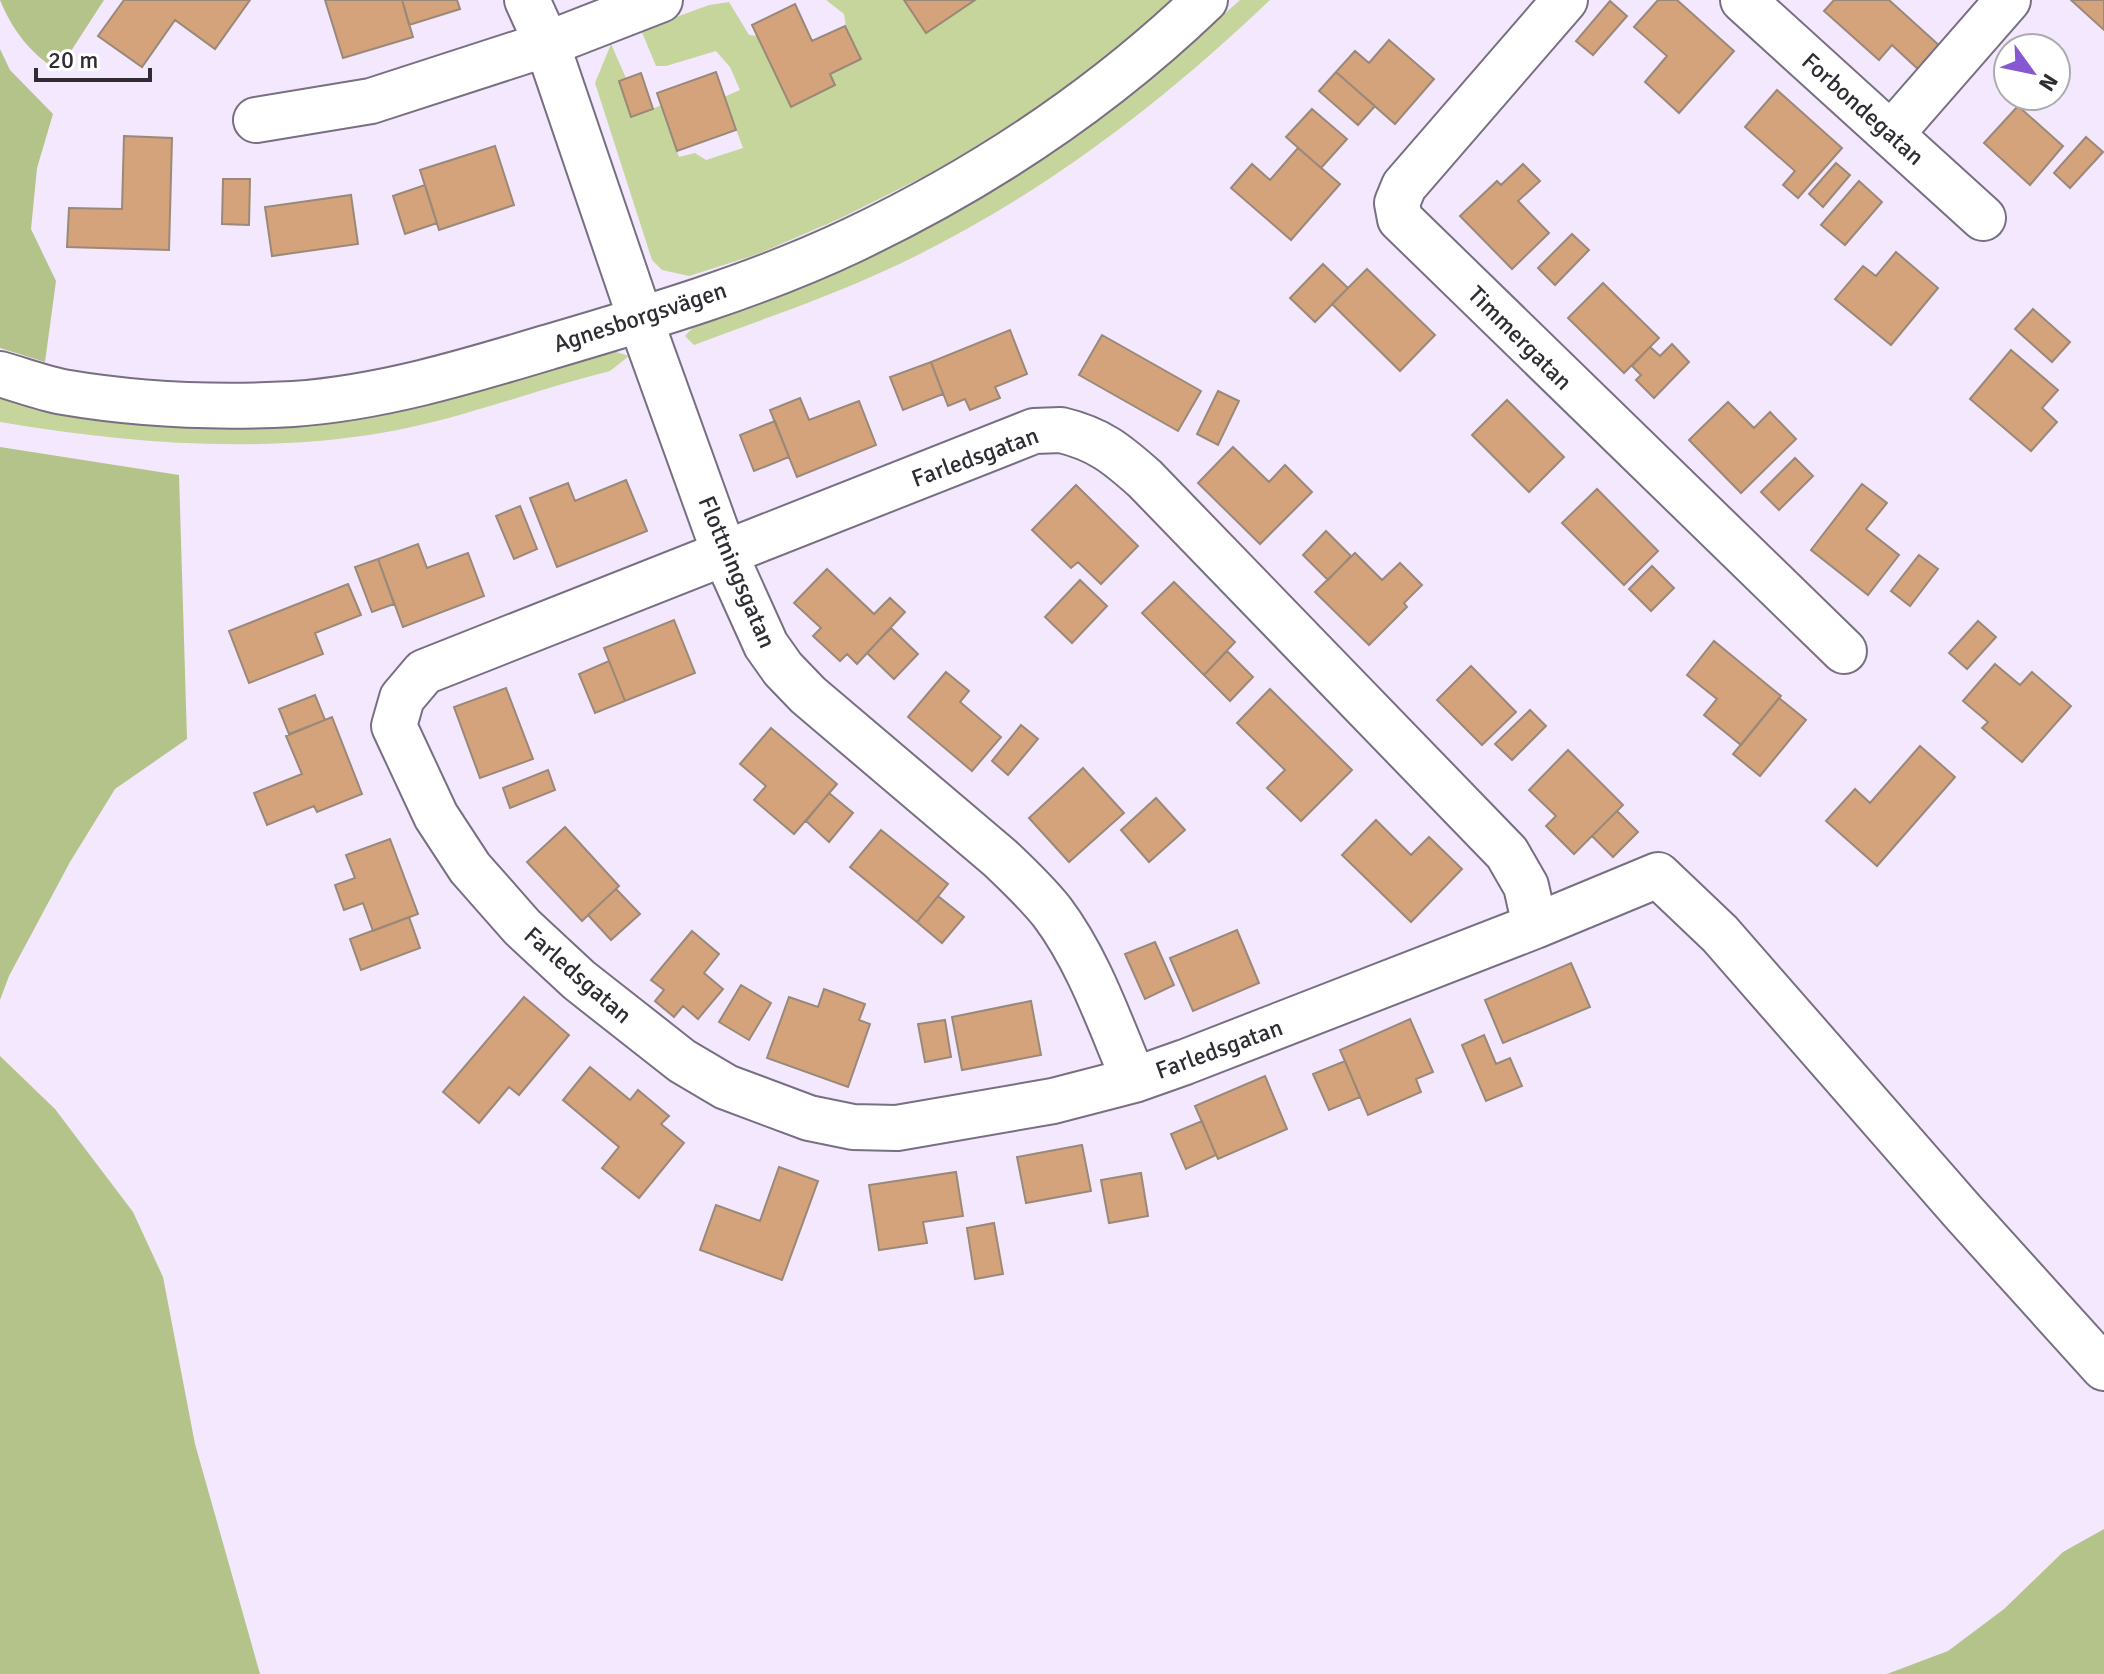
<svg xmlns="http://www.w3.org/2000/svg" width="2104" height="1674" viewBox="0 0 2104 1674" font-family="Signika,sans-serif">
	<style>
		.green { fill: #c6d59b }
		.forest { fill: #b4c389 }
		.building { fill: #d4a37b; stroke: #9a8879; stroke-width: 2 }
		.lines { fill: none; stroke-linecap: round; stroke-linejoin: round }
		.minor-casing { stroke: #786f82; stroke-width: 48 }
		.minor { stroke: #fff; stroke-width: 44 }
		.labels { text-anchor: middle; stroke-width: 7; stroke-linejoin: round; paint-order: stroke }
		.street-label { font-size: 24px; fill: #302c34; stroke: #fff }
	</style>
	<rect width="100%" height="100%" fill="#f3e8fe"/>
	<!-- green -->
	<path class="green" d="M826,0H904L926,33L975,0H1176L1092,70L1005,130L927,175L841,218L758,254L689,276L662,270L652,260L595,83L611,44L626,78L619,81L631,117L662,105L679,157L695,153L706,160L743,148L724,97L740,90L730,67L716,51L666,66H656L641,30L709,5L729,2L749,35L758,36L792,107L835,85L830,74L861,59L846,28L844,14Z
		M1240,0H1270C1156,109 1026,207 882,272C821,300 757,321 694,345L685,336L700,320L1025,169L1088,128L1140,89Z
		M610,350L629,356L610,371C534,390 459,420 381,433C256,454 124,443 0,422V395L84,413Z"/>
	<!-- forest -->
	<path class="forest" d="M0,0H104L58,71C29,52 13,31 0,0Z
		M0,49L10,70L53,114L37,168L31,229L56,281L45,362L0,348Z
		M0,447L179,475L187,739L115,789L70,862L9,976L0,1000Z
		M0,1056L55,1109L133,1212L163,1277L195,1444L260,1674H0Z
		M2104,1529V1674H1887L1948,1651L2004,1609L2063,1552Z"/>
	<!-- building -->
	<path class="building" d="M124,0H250L215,49L175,20L142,67L98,36Z
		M325,0H402L413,37L343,58Z
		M402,0H457L460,9L409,25Z
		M904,0H975L926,33Z
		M1658,0H1677L1734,51L1679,113L1645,82L1667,56L1634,27Z
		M1834,0H1889L1941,47L1920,71L1892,45L1879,60L1824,11Z
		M2071,0H2104V30Z
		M1610,1L1627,16L1593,55L1576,41Z
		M795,4L812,41L845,26L861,59L830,74L835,85L791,107L752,25Z
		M1389,40L1434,79L1395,124L1336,72L1355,51L1369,63Z
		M716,72L736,130L677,151L657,93Z
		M1336,72L1375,106L1358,125L1319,91Z
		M641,73L653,109L631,117L619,81Z
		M1777,90L1842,148L1798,198L1783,185L1795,171L1745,127Z
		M2018,106L2063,146L2030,185L1984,143Z
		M1312,109L1347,139L1321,168L1286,137Z
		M124,136L172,138L169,250L67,247L69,208L122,209Z
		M2086,137L2103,152L2070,188L2054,173Z
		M495,146L514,205L439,230L420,170Z
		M1298,148L1340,184L1291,240L1231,188L1252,164L1270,180Z
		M1836,163L1850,175L1823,207L1809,194Z
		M1523,164L1540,181L1518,201L1549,233L1512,269L1460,216L1497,181L1501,185Z
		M223,179H250L249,225L222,224Z
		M1859,181L1882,202L1845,245L1821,225Z
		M425,185L437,223L405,234L393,196Z
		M351,195L358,244L272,256L265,207Z
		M1572,234L1589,250L1555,285L1538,268Z
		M1896,252L1938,288L1891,345L1835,299L1863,266L1876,276Z
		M1323,264L1348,288L1315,322L1290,298Z
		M1367,269L1435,335L1400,371L1332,304Z
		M1603,283L1659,338L1624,373L1568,318Z
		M2033,309L2070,342L2052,362L2015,329Z
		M1010,330L1027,374L995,387L1000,398L970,410L965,399L948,406L931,362Z
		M1102,335L1201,391L1178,431L1079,375Z
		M1672,344L1689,362L1654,398L1636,380L1641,375L1632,366L1650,347L1660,356Z
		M2011,350L2058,390L2042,408L2057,422L2031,451L1970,399Z
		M931,362L943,394L903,410L890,377Z
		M1218,391L1239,401L1218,445L1197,434Z
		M800,398L809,420L859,401L876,445L797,477L770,410Z
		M1507,400L1564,457L1529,492L1472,435Z
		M1728,402L1754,428L1770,412L1796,439L1741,493L1689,440Z
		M775,421L789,457L754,471L740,435Z
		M1233,447L1269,482L1285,465L1312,492L1260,544L1198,483Z
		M1795,458L1813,476L1779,510L1761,492Z
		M626,480L647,531L557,567L530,498L568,483L575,501Z
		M1862,484L1887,503L1866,529L1899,555L1868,595L1811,550Z
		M1076,485L1138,546L1101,584L1078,562L1071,568L1032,530Z
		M1597,489L1658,551L1624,585L1562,523Z
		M520,506L537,549L514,559L496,516Z
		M1326,531L1351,556L1328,580L1303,555Z
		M418,544L427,568L468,553L484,596L403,627L378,559Z
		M1355,553L1382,580L1400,563L1422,585L1404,603L1407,607L1369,645L1315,592Z
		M1919,555L1938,569L1910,606L1891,591Z
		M378,559L394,604L372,612L355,567Z
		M1652,566L1674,588L1651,611L1629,589Z
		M827,569L874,614L890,598L905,612L857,664L847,654L840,661L813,636L821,628L794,603Z
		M1080,580L1107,606L1072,643L1045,617Z
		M1174,582L1235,642L1204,675L1142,613Z
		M348,584L361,615L315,633L323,654L249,683L229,631Z
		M674,620L695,673L625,701L604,648Z
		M1978,621L1996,637L1967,669L1949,653Z
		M891,628L918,654L894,679L867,653Z
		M1714,641L1781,696L1741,745L1704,715L1717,699L1687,675Z
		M1227,651L1253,677L1230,701L1204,675Z
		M609,661L625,701L595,713L579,674Z
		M1995,664L2020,685L2032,672L2071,706L2022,762L1982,728L1988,722L1963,701Z
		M1471,666L1516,712L1482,745L1437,700Z
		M946,672L969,691L960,702L1001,737L972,771L908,717Z
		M506,688L533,759L480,778L454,707Z
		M1270,689L1352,770L1301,821L1267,788L1285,770L1237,723Z
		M315,695L325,720L289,734L279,709Z
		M1779,698L1806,720L1760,776L1733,754Z
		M1530,710L1546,726L1512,760L1495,744Z
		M332,717L362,794L317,812L314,806L267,825L254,793L302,774L286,736Z
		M1021,725L1038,739L1008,775L992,761Z
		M771,728L837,784L794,834L754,800L766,786L740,764Z
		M1920,746L1955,777L1877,866L1826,821L1855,789L1870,803Z
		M1568,750L1623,805L1574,854L1546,826L1556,816L1529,790Z
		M1083,768L1124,813L1069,862L1029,818Z
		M548,770L555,790L510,808L503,788Z
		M829,793L853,813L829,842L806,821Z
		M1156,798L1185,830L1149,862L1121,830Z
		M1617,811L1638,832L1613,857L1592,836Z
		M1376,820L1411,855L1429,837L1462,869L1411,922L1342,855Z
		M565,827L619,886L582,921L527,862Z
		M881,830L948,884L917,922L850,867Z
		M390,839L418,914L373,931L363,903L344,910L335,885L355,878L346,855Z
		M616,889L640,914L611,940L588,915Z
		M938,896L964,917L942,943L917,922Z
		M409,917L420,948L361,970L350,939Z
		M1237,930L1259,983L1193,1011L1170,958Z
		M692,931L719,954L704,973L723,989L698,1019L683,1006L674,1017L655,1001L664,990L651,980Z
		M1155,942L1174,985L1145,999L1125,954Z
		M1571,963L1590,1007L1503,1043L1485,1000Z
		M741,985L771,1003L749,1040L719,1022Z
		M824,989L865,1004L859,1020L870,1024L848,1087L767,1058L789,997L818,1007Z
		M524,997L569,1035L519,1095L509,1087L479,1123L443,1092Z
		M1031,1001L1041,1055L962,1070L952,1017Z
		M1410,1019L1433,1072L1416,1079L1421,1092L1368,1115L1340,1050Z
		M945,1020L951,1057L925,1062L918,1024Z
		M1484,1035L1496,1064L1510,1058L1522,1086L1486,1101L1462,1045Z
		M1345,1061L1360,1097L1329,1110L1313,1074Z
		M590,1067L630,1100L638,1090L669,1116L661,1124L684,1143L639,1198L602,1168L619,1147L563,1100Z
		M1265,1076L1287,1129L1218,1159L1195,1106Z
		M1202,1121L1216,1155L1186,1169L1171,1134Z
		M1082,1145L1091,1191L1026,1203L1017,1157Z
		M779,1167L818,1181L782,1280L700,1250L716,1205L760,1221Z
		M956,1172L963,1216L923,1222L927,1243L879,1250L869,1185Z
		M1141,1173L1148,1216L1109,1223L1101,1180Z
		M994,1223L1003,1274L975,1279L967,1228Z"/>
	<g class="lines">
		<defs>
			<path id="minor" d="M527,0L547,44L648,341L724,552L766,645L783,669L808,695L1000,858C1018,875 1036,892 1052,912C1089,961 1110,1024 1134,1080
				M1565,0L1404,186L1397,203L1400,219L1844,651
				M1743,0L1983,218
				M256,120L371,101L547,44L660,0
				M1891,134L2008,0
				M0,374C21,380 42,388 63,392C139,405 217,408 293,404C380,398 466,372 549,347C651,317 756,286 853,240C981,179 1103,98 1205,0
				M1061,430C1099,439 1117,454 1145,479L1507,853L1526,886L1535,926L1185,1062L1134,1080L1053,1101L897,1128L853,1127L809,1118L726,1087L682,1061L579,980L522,927L470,868L436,816L394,726L402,698L424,672L1034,431Z
				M1535,926L1658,875L1720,934L1963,1212L2104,1368"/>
		</defs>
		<!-- minor casing -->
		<use href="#minor" class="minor-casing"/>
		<!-- minor -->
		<use href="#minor" class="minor"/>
	</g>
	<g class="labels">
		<!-- street labels -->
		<g class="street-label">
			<text transform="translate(1863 109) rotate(42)" y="8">Forbondegatan</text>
			<text transform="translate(640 317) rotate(-18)" y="8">Agnesborgsvägen</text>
			<text transform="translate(1520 338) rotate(45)" y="8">Timmergatan</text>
			<text transform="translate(975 457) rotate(-20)" y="8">Farledsgatan</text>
			<text transform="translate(737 572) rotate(67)" y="8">Flottningsgatan</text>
			<text transform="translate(578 975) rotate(41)" y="8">Farledsgatan</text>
			<text transform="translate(1219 1049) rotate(-20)" y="8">Farledsgatan</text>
		</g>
	</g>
	<!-- north arrow -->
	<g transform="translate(2032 72) rotate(123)"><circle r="38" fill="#ffffff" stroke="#acabae" stroke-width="2"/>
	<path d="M0-6L14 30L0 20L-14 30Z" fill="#8658d1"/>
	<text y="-12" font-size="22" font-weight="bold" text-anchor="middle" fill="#302c34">N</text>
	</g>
	<!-- scale -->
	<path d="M36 68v12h114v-12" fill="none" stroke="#302c34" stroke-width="4"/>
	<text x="48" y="68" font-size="24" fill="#302c34" stroke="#ffffff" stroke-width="6" paint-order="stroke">20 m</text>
</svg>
